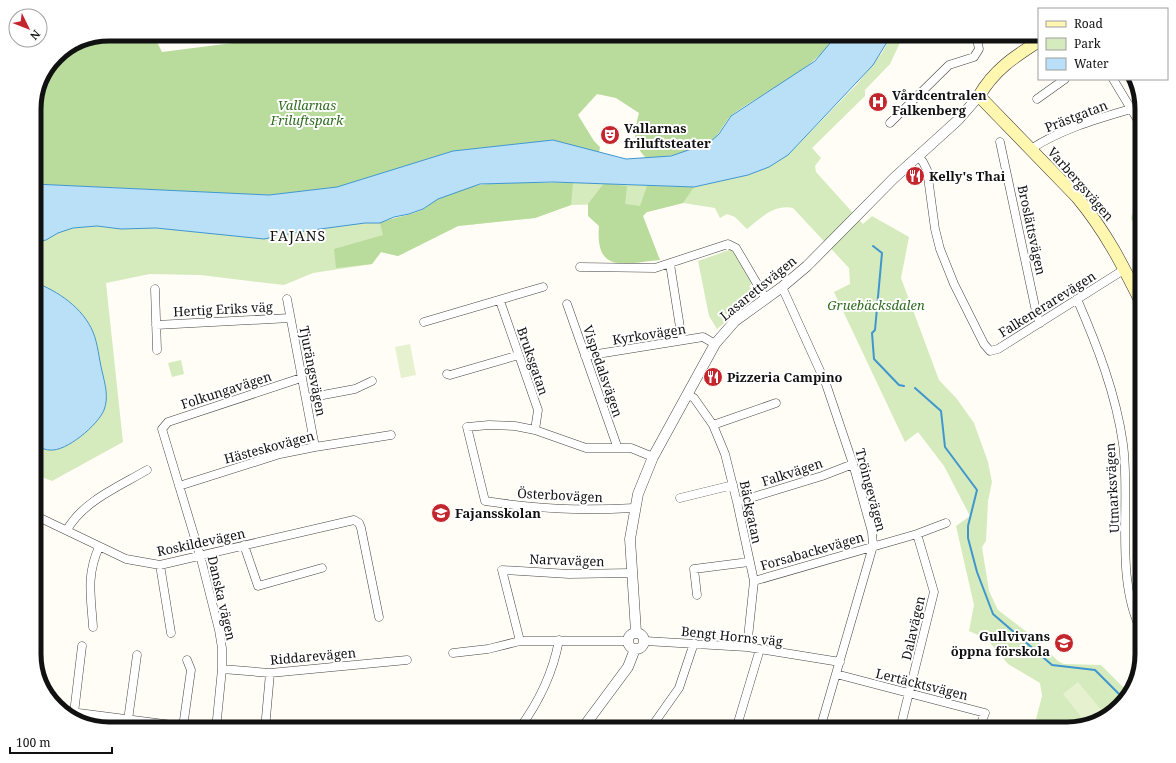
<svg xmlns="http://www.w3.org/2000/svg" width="1176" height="763" viewBox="0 0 1176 763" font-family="'Noto Serif',serif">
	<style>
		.green { fill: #d5ebbd }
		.forest { fill: #b9dc9c }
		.pitch { fill: #e6f2cf }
		.water { fill: #b9e0f7; stroke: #3f96cf }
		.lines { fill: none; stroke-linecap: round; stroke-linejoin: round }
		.stream { stroke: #3f96cf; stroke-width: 2 }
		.minor-casing { stroke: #444; stroke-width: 9 }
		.tertiary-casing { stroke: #444; stroke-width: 11 }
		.secondary-casing { stroke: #333; stroke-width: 13 }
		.minor { stroke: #fff; stroke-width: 8 }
		.tertiary { stroke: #fff; stroke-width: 10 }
		.secondary { stroke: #fff6b0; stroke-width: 12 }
		.labels { text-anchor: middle; stroke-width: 4; stroke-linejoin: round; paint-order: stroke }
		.poi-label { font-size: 13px; font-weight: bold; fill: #111; stroke: #fff; text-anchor: start }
		.park-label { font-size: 13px; font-style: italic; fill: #2f6b1f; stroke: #fff }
		.street-label { font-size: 13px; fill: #111; stroke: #fff }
		.neighbourhood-label { font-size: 14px; letter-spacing: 1px; fill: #111; stroke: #fff }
		.rim { fill: none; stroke: #111; stroke-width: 5 }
	</style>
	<rect width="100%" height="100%" fill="#fffdf5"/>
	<!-- green -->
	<path class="green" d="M892,34H904L890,64L865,90V96L812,148L821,158L815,166L816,172L863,224L872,216L909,237L901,278L939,380L957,399L974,423L988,462L992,482L988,501L986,541L982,547L989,591L998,610L1032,636L1058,661L1064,664L1101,665L1130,694C1115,718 1084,729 1056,729L1057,726L1036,719L1042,696L1040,683L1008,664L987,639L969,631L974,605L956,526L970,516L944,466L918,432L905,442L834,292L850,284L849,268L793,208C774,204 761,218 747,229L735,217L727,214L720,218L715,208L683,203L647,212L611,204L571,205L535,218L458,226L398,256L381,252L372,264L313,273L284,285L200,275L150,274L106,283L123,442L52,481L34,474V441L37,444L86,432L104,411C99,349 99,308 34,282V243L46,240L58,233L73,228L97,226L121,229L156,228L264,239L298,232L365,223H380L553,182L694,187L748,175L769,167L788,155L857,84L882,53Z
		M1140,210L1142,211V224L1134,223L1131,219L1132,214Z
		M732,249L736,253L753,282L749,286L756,296L717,329L709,316L698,261Z
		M181,360L184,374L172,377L168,363Z"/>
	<!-- forest -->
	<path class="forest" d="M109,34H153L162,52L302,34H834C823,66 761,93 733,114C723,122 721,136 707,144C688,154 667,157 646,158C632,144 634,131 639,113L616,98L597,94L578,115L594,141L600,147L599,153L553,140L453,151L337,187L269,195L34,184V104L56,56L81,40Z
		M503,183H573L571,205L535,218L458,226L398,256L381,252L372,264L336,268L334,249L383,235L380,223C394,217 408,216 422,210C427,207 432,202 437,199C457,187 480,184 503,183Z
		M604,183L627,186L625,204L640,206L647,186L694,187L683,203L647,212L643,216L660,260C625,263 595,275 599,226L588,216V204Z"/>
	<!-- pitch -->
	<path class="pitch" d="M410,344L416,375L401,378L395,347Z
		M1078,682L1102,711L1086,723L1063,694Z"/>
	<!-- water -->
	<path class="water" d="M834,34H892L873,65L788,155L769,167L748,175L694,187L553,182L480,184L438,199L423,209L409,214L394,217L380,223H365L298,232L264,239L156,228L121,229L97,226L73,228L58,233L46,240L34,243V184L269,195L337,187L453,151L553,140L626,159L671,156L709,143L719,134L731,116L815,61L831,42Z
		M34,282C58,291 83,308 93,332C98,344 99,359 102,371C105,384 109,397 104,410C98,425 66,452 50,450C43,450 38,446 34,441Z"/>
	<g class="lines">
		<!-- stream -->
		<path class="stream" d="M873,246L882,253L875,330L872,333L874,359L899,385L904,386
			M915,388L941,411L945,447L977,490L968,526V538L977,572L993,614L1052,665L1095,670L1125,700"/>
		<defs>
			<path id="minor" d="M1113,79L1142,127
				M1037,99L1065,79
				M890,123L949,65L974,57L979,49L976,34
				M1000,142L1037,316L1040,323
				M1031,149C1061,129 1097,119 1131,109
				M918,156L923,162L927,170L935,229L940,249L954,284L984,344L990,351L998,349L1125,269
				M670,264L682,340
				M580,267L655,268L728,244L736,248L766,299
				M782,287L826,384L853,464L872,532L873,546L820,729
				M155,289L157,350
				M287,299L315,447
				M1077,299C1097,345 1116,394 1123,444C1131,503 1114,579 1142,632
				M500,301L538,410L535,430
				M567,304L617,446
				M424,322L543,287
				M156,325L290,318
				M585,356L703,337L715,344
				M447,374L450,375L519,355
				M688,395L694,398L713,425L725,454L737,502L754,581L747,647
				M307,398L355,389L372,381
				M713,425L776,403
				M179,486L280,454L315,447L391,435
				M680,498L733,485
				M737,502L822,476L853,464
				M634,508C580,511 538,509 485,501L467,427L489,425L515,426L535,430L586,448H631L653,457
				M34,515L126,559L160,565L354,520L359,523L361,528L379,617
				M67,530C83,501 120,486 147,470
				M244,545L258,586L322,568
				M160,565L171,633
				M754,581L917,534L946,523
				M697,595L694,569L749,562
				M93,627C91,596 86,576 99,547
				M520,641L502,570L569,574L631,573
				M645,641L747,647L840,662
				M453,653L488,649L520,641H628
				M222,669L270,673L407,660
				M836,674L985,713L979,729
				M63,711L203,729
				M74,713L82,646
				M128,720L137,655
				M183,727L191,670L187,660
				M216,729L222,669V648L219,630L200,555L162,429L168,422L301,378
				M265,729L270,673
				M519,729C539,702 553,673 559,640
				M650,729L679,688L694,643
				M736,729L760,649
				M900,729L934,592L917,534"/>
			<path id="tertiary" d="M636,632L630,539L638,494L653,457L715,344L735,321L782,287L807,266L894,178L958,120L979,96
				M628 641a8 8 0 1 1 16 0a8 8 0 1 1-16 0Z
				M582,729L628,667L635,649"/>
			<path id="secondary" d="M1039,41C1014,57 994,70 979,96L1077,197C1106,232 1122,264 1142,304"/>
		</defs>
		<!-- minor casing -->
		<use href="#minor" class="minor-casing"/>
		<!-- tertiary casing -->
		<use href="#tertiary" class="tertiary-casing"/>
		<!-- secondary casing -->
		<use href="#secondary" class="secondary-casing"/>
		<!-- minor -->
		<use href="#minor" class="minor"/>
		<!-- tertiary -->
		<use href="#tertiary" class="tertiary"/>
		<!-- secondary -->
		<use href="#secondary" class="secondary"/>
	</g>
	<!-- icons -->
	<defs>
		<symbol id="hospital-disc" viewBox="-11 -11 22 22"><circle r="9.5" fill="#c4262e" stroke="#fff"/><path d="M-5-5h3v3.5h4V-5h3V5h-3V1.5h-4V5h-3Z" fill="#fff"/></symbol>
		<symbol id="theatre-disc" viewBox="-11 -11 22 22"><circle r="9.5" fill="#c4262e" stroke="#fff"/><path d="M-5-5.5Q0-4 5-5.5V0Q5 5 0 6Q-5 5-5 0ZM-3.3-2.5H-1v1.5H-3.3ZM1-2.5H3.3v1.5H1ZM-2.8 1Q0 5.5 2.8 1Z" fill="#fff"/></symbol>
		<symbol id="restaurant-disc" viewBox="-11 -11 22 22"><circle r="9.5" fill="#c4262e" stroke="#fff"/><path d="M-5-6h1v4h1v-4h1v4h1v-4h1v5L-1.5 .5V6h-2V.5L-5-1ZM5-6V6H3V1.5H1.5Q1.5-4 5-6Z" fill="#fff"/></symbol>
		<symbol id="school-disc" viewBox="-11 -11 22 22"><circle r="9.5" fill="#c4262e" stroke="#fff"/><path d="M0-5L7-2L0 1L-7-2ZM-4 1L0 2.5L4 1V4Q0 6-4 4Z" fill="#fff"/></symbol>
	</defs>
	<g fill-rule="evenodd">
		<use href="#hospital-disc" x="867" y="91" width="22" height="22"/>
		<use href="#theatre-disc" x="599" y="124" width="22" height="22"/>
		<use href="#restaurant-disc" x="904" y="165" width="22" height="22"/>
		<use href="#restaurant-disc" x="702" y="366" width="22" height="22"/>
		<use href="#school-disc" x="430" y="502" width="22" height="22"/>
		<use href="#school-disc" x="1053" y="632" width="22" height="22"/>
	</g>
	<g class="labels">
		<!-- poi labels -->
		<g class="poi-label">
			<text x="892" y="100">Vårdcentralen<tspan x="892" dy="15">Falkenberg</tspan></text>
			<text x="624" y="133">Vallarnas<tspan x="624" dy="15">friluftsteater</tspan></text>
			<text x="929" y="181">Kelly's Thai</text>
			<text x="727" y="382">Pizzeria Campino</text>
			<text x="455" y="518">Fajansskolan</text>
			<text x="1050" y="641" text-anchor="end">Gullvivans<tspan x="1050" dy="15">öppna förskola</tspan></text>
		</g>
		<!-- park labels -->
		<g class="park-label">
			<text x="307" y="110">Vallarnas<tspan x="307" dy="15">Friluftspark</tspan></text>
			<text x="876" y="310">Gruebäcksdalen</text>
		</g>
		<!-- street labels -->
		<g class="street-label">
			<text transform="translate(1076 116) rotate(-21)" y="5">Prästgatan</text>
			<text transform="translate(1081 184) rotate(49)" y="5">Varbergsvägen</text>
			<text transform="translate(1032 230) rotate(78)" y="5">Broslättsvägen</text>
			<text transform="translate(758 288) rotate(-39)" y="5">Lasarettsvägen</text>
			<text transform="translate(1047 304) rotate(-32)" y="5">Falkenerarevägen</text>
			<text transform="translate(223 309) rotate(-3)" y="5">Hertig Eriks väg</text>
			<text transform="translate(649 334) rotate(-9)" y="5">Kyrkovägen</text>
			<text transform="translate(533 361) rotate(71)" y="5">Bruksgatan</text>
			<text transform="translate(313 371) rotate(79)" y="5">Tjurängsvägen</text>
			<text transform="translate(603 371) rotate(71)" y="5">Vispedalsvägen</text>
			<text transform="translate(226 390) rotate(-18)" y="5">Folkungavägen</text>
			<text transform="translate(269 447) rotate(-15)" y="5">Hästeskovägen</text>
			<text transform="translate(792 472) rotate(-18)" y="5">Falkvägen</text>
			<text transform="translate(1112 488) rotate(-93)" y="5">Utmarksvägen</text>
			<text transform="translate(871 490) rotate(75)" y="5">Tröingevägen</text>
			<text transform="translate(560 495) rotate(3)" y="5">Österbovägen</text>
			<text transform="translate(751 512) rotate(78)" y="5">Bäckgatan</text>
			<text transform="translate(201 542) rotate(-12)" y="5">Roskildevägen</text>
			<text transform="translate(812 551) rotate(-16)" y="5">Forsabackevägen</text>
			<text transform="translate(567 560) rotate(2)" y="5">Narvavägen</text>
			<text transform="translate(222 598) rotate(77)" y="5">Danska vägen</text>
			<text transform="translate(913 628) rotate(-77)" y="5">Dalavägen</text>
			<text transform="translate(732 636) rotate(6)" y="5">Bengt Horns väg</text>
			<text transform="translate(313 656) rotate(-5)" y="5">Riddarevägen</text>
			<text transform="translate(922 684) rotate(14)" y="5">Lertäcktsvägen</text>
		</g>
		<!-- neighbourhood labels -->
		<g class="neighbourhood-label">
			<text x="298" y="241">FAJANS</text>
		</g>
	</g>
	<!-- crop -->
	<path d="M0 0H1176V763H0ZM109 41H1067A68 68 0 0 1 1135 109V654A68 68 0 0 1 1067 722H109A68 68 0 0 1 41 654V109A68 68 0 0 1 109 41Z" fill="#fff" fill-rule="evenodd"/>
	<path class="rim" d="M109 41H1067A68 68 0 0 1 1135 109V654A68 68 0 0 1 1067 722H109A68 68 0 0 1 41 654V109A68 68 0 0 1 109 41Z"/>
	<!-- legend -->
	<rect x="1038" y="8" width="130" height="72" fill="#ffffff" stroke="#a0a0a0"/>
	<rect x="1046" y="21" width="20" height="6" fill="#fff6b0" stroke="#a0a0a0"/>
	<text x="1074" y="28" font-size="12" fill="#111111">Road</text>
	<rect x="1046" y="38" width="20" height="12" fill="#d5ebbd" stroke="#a0a0a0"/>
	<text x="1074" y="48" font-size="12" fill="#111111">Park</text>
	<rect x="1046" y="58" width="20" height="12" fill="#b9e0f7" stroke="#a0a0a0"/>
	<text x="1074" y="68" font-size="12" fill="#111111">Water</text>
	<!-- north arrow -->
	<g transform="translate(28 28) rotate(133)"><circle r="19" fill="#ffffff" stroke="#a0a0a0"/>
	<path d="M0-3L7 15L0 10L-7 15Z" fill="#c4262e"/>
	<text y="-6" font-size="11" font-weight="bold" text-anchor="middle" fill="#111111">N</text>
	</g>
	<!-- scale -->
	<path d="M10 747v6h102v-6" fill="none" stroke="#111111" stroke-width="2"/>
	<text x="16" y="747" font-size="12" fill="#111111" stroke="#ffffff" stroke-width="3" paint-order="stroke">100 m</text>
</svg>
